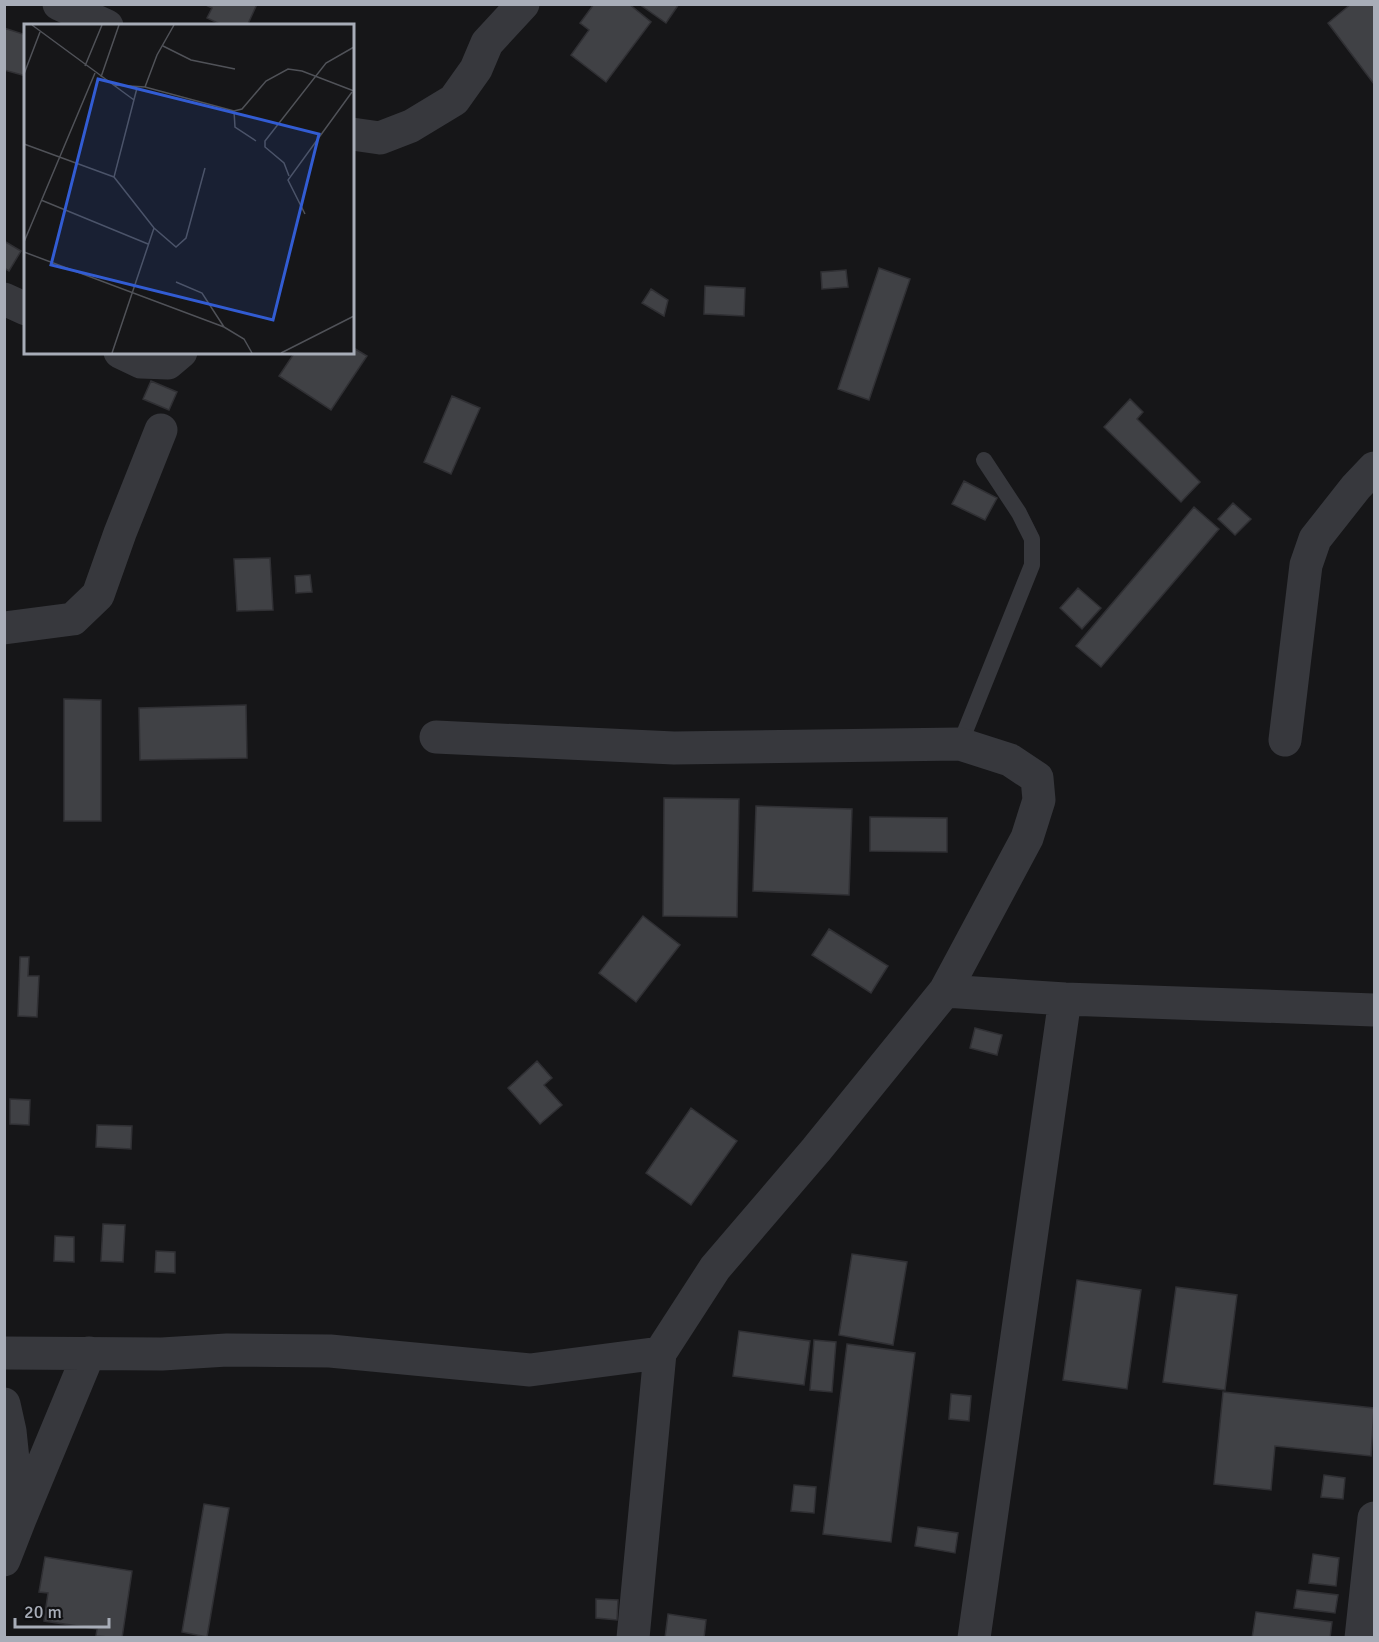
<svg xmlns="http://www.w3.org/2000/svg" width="1379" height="1642" viewBox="0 0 1379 1642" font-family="Signika,sans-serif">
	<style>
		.building { fill: #404145; stroke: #303034; stroke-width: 1.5 }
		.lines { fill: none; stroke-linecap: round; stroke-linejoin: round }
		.lane { stroke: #37383d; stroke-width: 16 }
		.street { stroke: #37383d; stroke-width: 33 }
		.inset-road { fill: none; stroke: #505258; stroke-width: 1.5 }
		.view { fill: #325cd3; fill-opacity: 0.15; stroke: #325cd3; stroke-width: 3 }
		.inset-edge { fill: none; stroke: #a8adb8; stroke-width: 3 }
	</style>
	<rect width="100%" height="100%" fill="#161618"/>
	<!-- building -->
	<path class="building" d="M204,4H257L247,26H224L207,18L212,8Z
		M594,4H629L651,22L606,82L571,55L589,30L580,23Z
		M639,4H679L666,23Z
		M1351,4H1374V84L1328,23Z
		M4,28L26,35V76L4,70Z
		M4,241L21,251L9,271L4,268Z
		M879,268L910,279L869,400L838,389Z
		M846,270L848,287L822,289L821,272Z
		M705,286L745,288L744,316L704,314Z
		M651,289L668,300L664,316L642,303Z
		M352,347L367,356L331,410L279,376L295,352H352Z
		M151,381L177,392L169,410L143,399Z
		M452,396L480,408L451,474L424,462Z
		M1130,399L1143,412L1137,419L1200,482L1181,502L1104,427Z
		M964,481L997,498L985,520L952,504Z
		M1233,503L1251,519L1235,535L1218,519Z
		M1194,507L1219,529L1101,667L1076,646Z
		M270,558L273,610L237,611L234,559Z
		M310,575L312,592L296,593L295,576Z
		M1078,588L1101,608L1082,629L1060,608Z
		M64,699L101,700V821H64Z
		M246,705L247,758L140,760L139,708Z
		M664,798L739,799L737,917L663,916Z
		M756,806L852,809L849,895L753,891Z
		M870,817L947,818V852L870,851Z
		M643,916L680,945L636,1002L599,973Z
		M829,929L888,966L871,993L812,955Z
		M20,957H29L28,976H39L37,1017L18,1016Z
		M975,1028L1002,1035L997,1055L970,1048Z
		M537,1061L552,1078L544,1085L562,1105L540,1124L508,1088Z
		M10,1099L30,1100L29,1125L10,1124Z
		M691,1108L737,1141L691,1205L646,1173Z
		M97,1125L132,1126L131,1149L96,1147Z
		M103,1224L125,1225L123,1262L101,1261Z
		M55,1236L74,1237V1262L54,1261Z
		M156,1251L175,1252V1273L155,1272Z
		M852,1254L907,1262L893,1345L839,1335Z
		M1077,1280L1141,1290L1127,1389L1063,1380Z
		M1176,1287L1237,1295L1225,1390L1163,1382Z
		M739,1331L810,1341L804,1385L733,1376Z
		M814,1340L836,1342L832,1392L810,1390Z
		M847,1344L915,1353L891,1542L823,1534Z
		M1223,1392L1374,1408L1371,1456L1275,1446L1271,1490L1214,1484Z
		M951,1394L971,1396L969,1421L949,1419Z
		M1324,1475L1345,1478L1343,1499L1321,1497Z
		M794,1485L816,1487L814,1513L791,1511Z
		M204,1504L229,1508L207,1637L182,1632Z
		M918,1527L958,1533L955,1553L915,1546Z
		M1313,1554L1339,1558L1336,1586L1309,1583Z
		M45,1557L132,1571L122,1638L96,1636L97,1629L44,1621L48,1593L39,1592Z
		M1297,1590L1338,1595L1335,1613L1294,1608Z
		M596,1599L618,1600L617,1620L596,1618Z
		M1256,1612L1332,1622L1330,1638H1252Z
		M668,1614L706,1620L704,1638H665Z"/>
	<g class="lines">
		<!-- lane -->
		<path class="lane" d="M960,744L1032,565V539L1019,513L984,460"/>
		<!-- street -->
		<path class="street" d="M59,4L107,26
			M352,134L380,138L411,126L454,100L476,69L487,43L523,4
			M4,299L26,309
			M120,352L141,362L168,363L181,352
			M4,628L73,619L98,595L120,533L161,430
			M1285,740L1306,565L1315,539L1356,487L1374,468
			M945,991L1065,999L1374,1010
			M4,1353L162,1354L227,1350L330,1351L530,1370L660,1353L715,1268L816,1150L945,991L1027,838L1039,800L1037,778L1010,760L960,744L674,748L436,737
			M4,1404L10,1431L19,1517
			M4,1560L20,1519L89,1353
			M633,1638L660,1353
			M974,1638L1065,999
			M1361,1638L1374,1518"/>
	</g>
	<!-- overview -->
	<g transform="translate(24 24)">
		<rect width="330" height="330" fill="#161618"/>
		<path class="inset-road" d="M8,1L110,76M139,22L167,36L211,45M61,42L78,1M0,50L16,8M77,53L95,1M90,61L121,63L210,87L218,85L242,57L264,45L278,47L330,67M121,63L133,31L150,1M113,64L90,153L130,204L152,223L162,214L181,144M210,87L211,103L232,117M0,120L90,153M265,152L260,139L241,123V117L302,39L330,23M17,176L124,220M281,190L264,156L328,68M0,218L71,49M0,228L200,303L220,315L228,329M152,258L178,269L200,303M88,329L130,204M257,329L330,292"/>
		<path class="view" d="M74,55L295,110L249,296L27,241Z"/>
		<rect width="330" height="330" class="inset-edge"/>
	</g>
	<!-- border -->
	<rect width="1379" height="1642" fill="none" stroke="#a8adb8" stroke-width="12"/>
	<!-- scale -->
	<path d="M15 1618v9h94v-9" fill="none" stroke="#a8adb8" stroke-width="3"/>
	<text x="24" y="1618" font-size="18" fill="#a8adb8" stroke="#111113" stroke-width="4.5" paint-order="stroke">20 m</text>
</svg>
